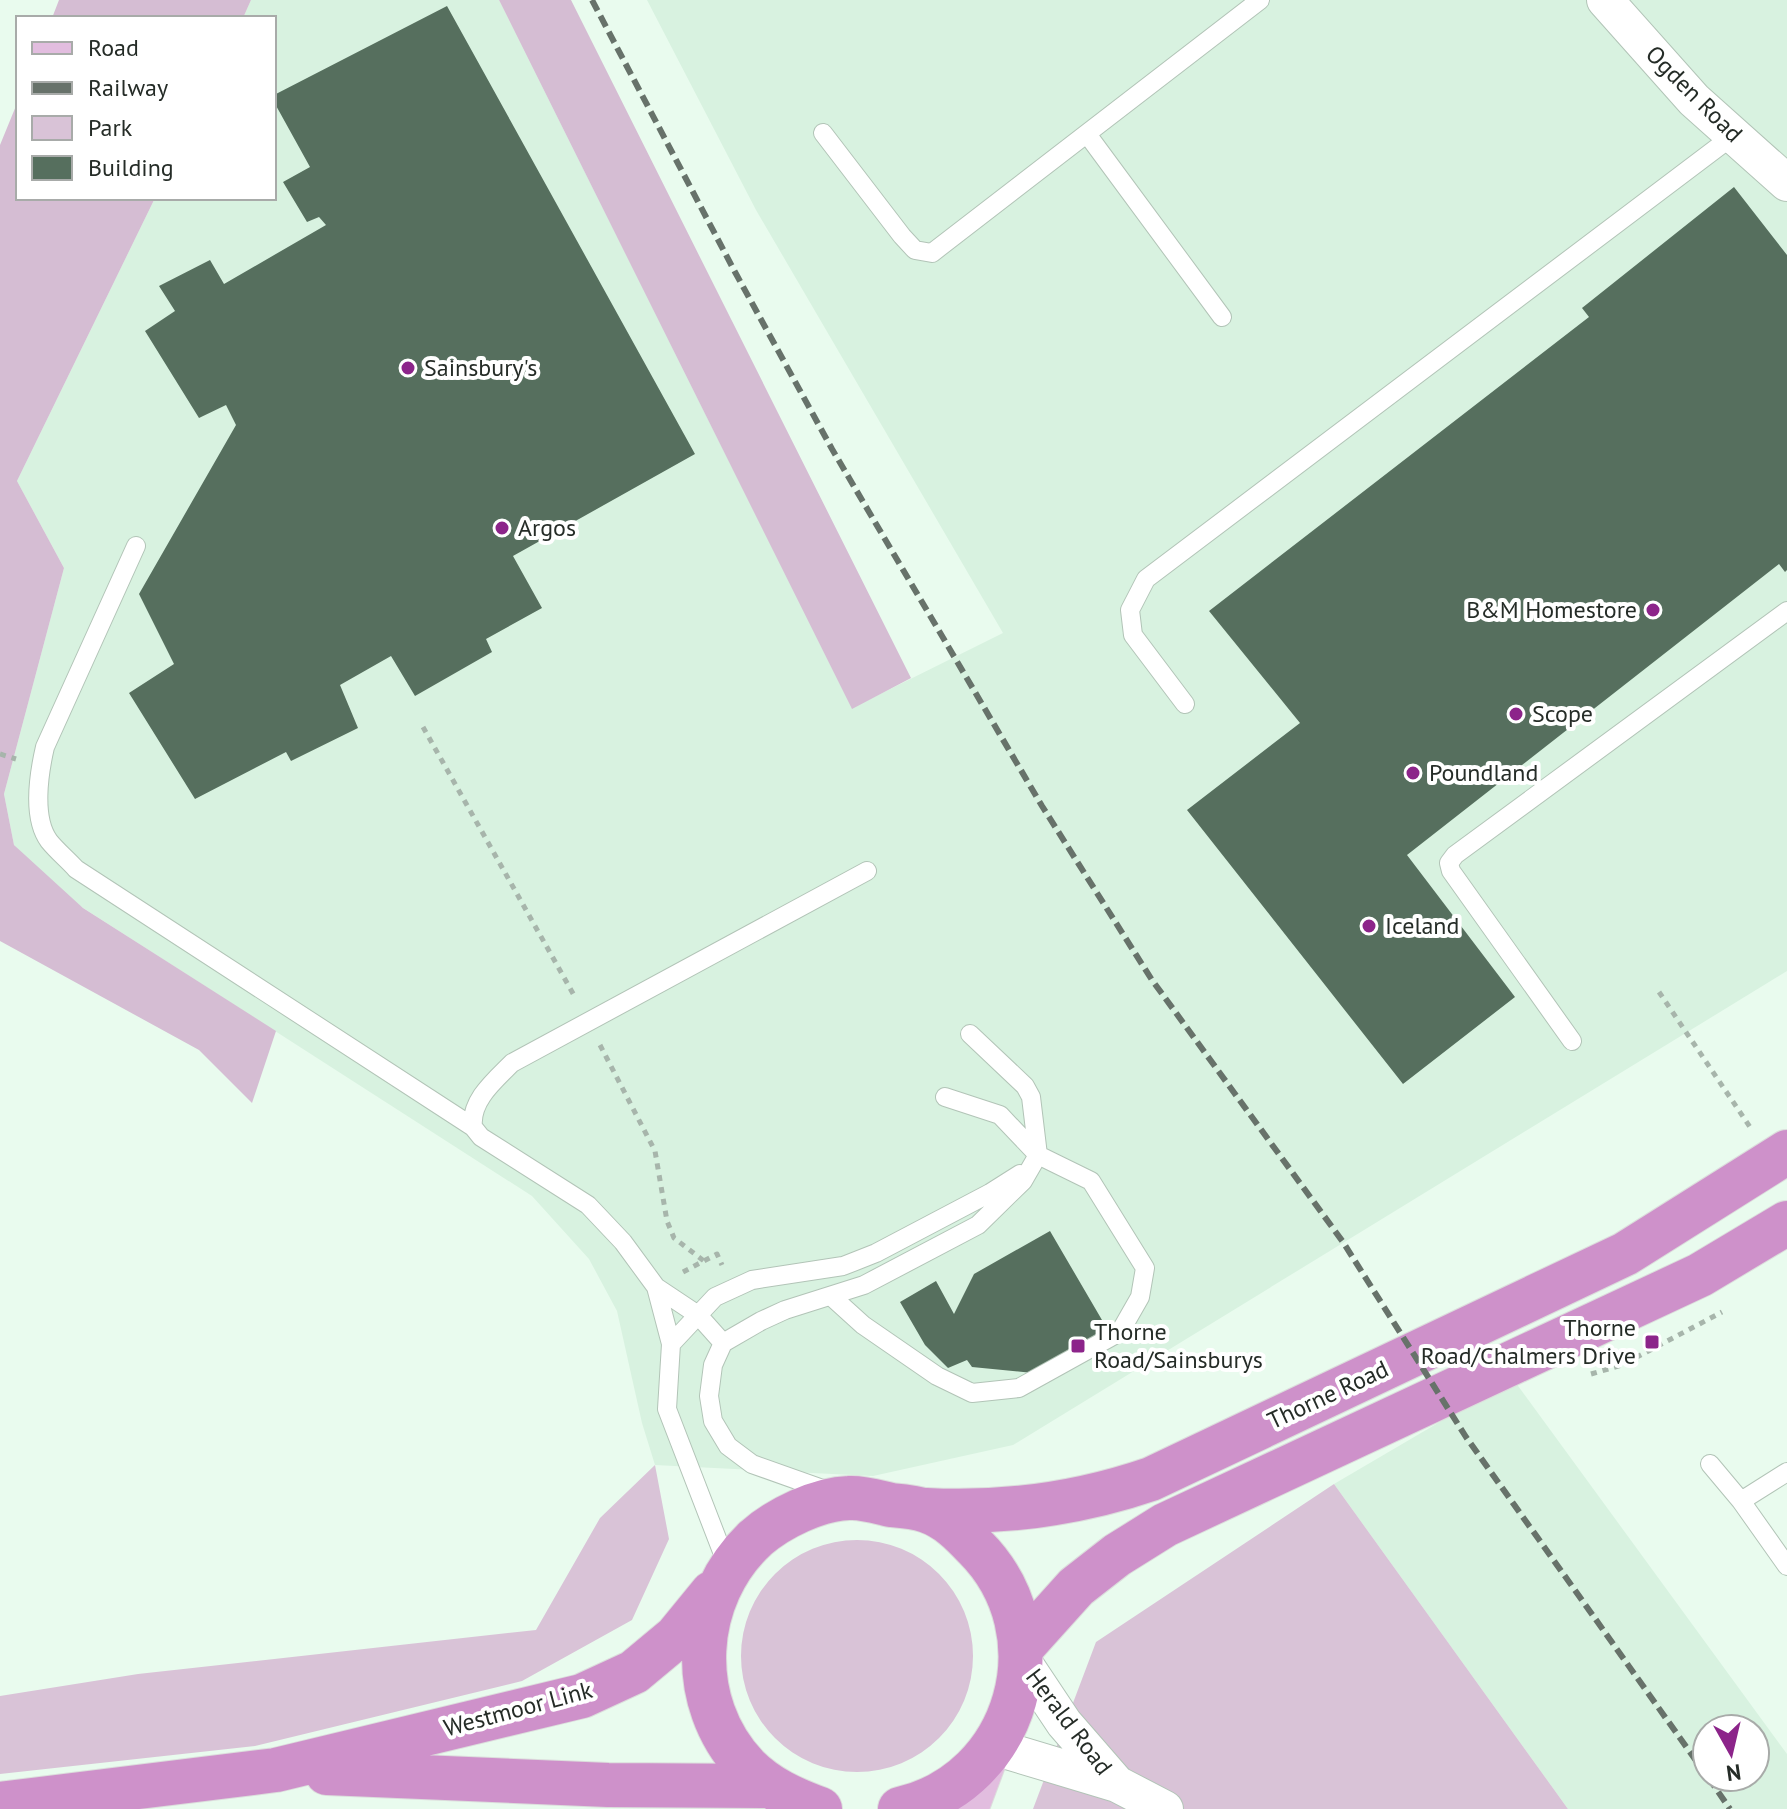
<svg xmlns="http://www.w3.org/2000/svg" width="1787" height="1809" viewBox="0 0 1787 1809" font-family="'PT Sans',sans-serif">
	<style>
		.built { fill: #d8f2e0; fill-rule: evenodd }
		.green { fill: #d9c3d7 }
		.forest { fill: #d5bdd3 }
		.building { fill: #566f5e }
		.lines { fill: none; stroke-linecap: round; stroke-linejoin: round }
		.lane-casing { stroke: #b2c4b7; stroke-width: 20 }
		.street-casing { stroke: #b2c4b7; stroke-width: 38 }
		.primary-casing { stroke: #dcdddc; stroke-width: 46 }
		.highway-casing { stroke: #dcdddc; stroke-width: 46 }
		.path { stroke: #a7b5ab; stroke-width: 5; stroke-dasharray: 6 6; stroke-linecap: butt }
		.lane { stroke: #fff; stroke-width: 18 }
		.street { stroke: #fff; stroke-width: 36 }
		.primary { stroke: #e2bddf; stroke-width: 44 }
		.highway { stroke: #ce91ca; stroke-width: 44 }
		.rail { stroke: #67726a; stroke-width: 6; stroke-dasharray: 12 6; stroke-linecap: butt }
		.poi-dot { fill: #8c248a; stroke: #fff; stroke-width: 3 }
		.labels { text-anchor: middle; stroke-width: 8; stroke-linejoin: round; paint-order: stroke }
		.street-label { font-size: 24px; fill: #252c27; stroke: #fff }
		.poi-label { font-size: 24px; fill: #252c27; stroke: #fff; text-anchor: start }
	</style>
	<rect width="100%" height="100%" fill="#e9fbee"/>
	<!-- built -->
	<path class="built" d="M251,0H499L852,708L1003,633L756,210L647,0H1787V971L1013,1445L873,1476L655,1465L642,1423L617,1311L589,1259L532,1196L63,895L14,845L4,794L64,568L17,481L155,198H274V18H243Z
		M1513,1379L1787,1754V1809H1568L1334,1484ZM1707,1729H1755V1777H1707Z"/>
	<!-- green -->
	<path class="green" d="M655,1465L669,1539L632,1620L522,1681L255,1746L0,1774V1696L138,1674L536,1630L600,1518Z
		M1334,1484L1568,1809H1033L1096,1642Z
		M741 1656a116 116 0 1 1 232 0a116 116 0 1 1-232 0Z"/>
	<!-- forest -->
	<path class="forest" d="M59,0H251L243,18H52Z
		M499,0H571L911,678L852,709Z
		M18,101V198H155L17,481L64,568L4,794L14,845L83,908L276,1031L252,1103L199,1050L0,941V145Z"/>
	<!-- building -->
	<path class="building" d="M447,6L695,454L513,556L542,608L486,639L492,652L415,696L391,656L340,685L358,728L291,761L286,752L195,799L129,693L174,664L139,594L236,425L226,405L199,418L145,331L175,311L159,286L210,260L224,284L326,225L319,217L307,222L283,182L310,167L274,102V95Z
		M1734,187L1787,255V570L1785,572L1779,564L1407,855L1515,997L1403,1084L1187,810L1300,723L1209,611L1589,317L1582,308Z
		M1050,1231L1109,1332L1033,1373L972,1367L967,1360L948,1368L925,1345L900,1302L936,1281L954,1314L974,1274Z"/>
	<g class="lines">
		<defs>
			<path id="lane" d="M823,133L902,236L915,250L932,253L1260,0
				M1087,134L1222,317
				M136,546L45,747C39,773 32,818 49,841C57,851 68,860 76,869L473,1127L481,1137L588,1205L623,1242L656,1287L671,1344L667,1409L728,1567
				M1185,704L1133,635L1130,610L1146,579L1734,135
				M1572,1041L1451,871L1449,863L1455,855L1787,611
				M473,1127C470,1101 494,1081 512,1063L867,871
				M656,1287L698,1315L723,1343
				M831,1296L863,1325L937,1376L972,1393L1019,1388L1120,1332L1140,1297L1145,1268L1091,1181L1038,1155L1000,1115L945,1097
				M671,1344L715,1297L752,1280L843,1266L876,1253L990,1193L1020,1174
				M1710,1464L1741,1501L1787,1566
				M828,1491L752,1464L728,1446L713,1421L709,1396L713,1365L723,1343L761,1321L785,1310L864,1285L978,1225L1023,1181L1038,1155L1031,1097L1025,1086L970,1034
				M1741,1501L1787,1472"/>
			<path id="street" d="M1605,0L1694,100L1787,183
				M1022,1660L1064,1723L1117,1784
				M994,1747L1117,1784L1165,1809"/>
			<path id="primary" d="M966,1809L985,1758"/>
			<path id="highway" d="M926,1510C1002,1514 1078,1504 1151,1479L1625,1254L1787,1152
				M1022,1647L1076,1587L1117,1555L1165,1525L1700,1275L1787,1223
				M327,1773L608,1785L770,1786
				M0,1804L276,1770L582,1696L634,1672L676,1637L712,1593
				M820,1809C793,1799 768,1788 747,1767C685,1702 692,1597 756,1538C779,1518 818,1499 849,1498C862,1497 878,1502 891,1505C903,1506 916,1507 927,1511C947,1518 961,1532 975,1547C1061,1633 1019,1782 900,1809"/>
		</defs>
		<!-- lane casing -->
		<use href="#lane" class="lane-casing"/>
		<!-- street casing -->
		<use href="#street" class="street-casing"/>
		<!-- primary casing -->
		<use href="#primary" class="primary-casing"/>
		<!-- highway casing -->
		<use href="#highway" class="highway-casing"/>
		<!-- path -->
		<path class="path" d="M423,727L575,997
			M0,754L16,759
			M1659,992L1750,1127
			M600,1045L655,1151L667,1221L674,1238L704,1261
			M683,1272L717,1254L722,1265
			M1591,1374L1622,1365L1722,1312"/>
		<!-- lane -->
		<use href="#lane" class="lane"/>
		<!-- street -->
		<use href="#street" class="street"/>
		<!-- primary -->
		<use href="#primary" class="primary"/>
		<!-- highway -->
		<use href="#highway" class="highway"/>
		<!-- rail -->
		<path class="rail" d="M592,0L735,272L832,449L1042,806L1152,980L1343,1242L1466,1437L1707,1776
			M1708,1777L1730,1809"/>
	</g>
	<!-- markers -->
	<g class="poi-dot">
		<circle cx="408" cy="368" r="8"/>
		<circle cx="502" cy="528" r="8"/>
		<circle cx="1653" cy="610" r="8"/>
		<circle cx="1516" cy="714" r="8"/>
		<circle cx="1413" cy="773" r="8"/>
		<circle cx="1369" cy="926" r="8"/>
		<rect x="1644" y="1334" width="16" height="16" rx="4"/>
		<rect x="1070" y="1338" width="16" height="16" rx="4"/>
	</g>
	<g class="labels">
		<!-- street labels -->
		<g class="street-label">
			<text transform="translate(1694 94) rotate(45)" y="8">Ogden Road</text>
			<text transform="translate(1328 1395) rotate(-25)" y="8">Thorne Road</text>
			<text transform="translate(518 1709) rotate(-15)" y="8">Westmoor Link</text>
			<text transform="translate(1069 1722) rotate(53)" y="8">Herald Road</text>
		</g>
		<!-- poi labels -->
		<g class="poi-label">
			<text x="424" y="376">Sainsbury's</text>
			<text x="518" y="536">Argos</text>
			<text x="1637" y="618" text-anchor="end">B&amp;M Homestore</text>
			<text x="1532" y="722">Scope</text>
			<text x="1429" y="781">Poundland</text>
			<text x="1385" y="934">Iceland</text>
			<text x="1636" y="1336" text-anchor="end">Thorne<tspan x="1636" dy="28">Road/Chalmers Drive</tspan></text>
			<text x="1094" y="1340">Thorne<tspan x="1094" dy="28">Road/Sainsburys</tspan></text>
		</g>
	</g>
	<!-- legend -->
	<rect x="16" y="16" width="260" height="184" fill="#ffffff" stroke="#a8aba9" stroke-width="2"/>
	<rect x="32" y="42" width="40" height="12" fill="#e2bddf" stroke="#a8aba9" stroke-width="2"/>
	<text x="88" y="56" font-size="24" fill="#252c27">Road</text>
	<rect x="32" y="82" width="40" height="12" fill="#67726a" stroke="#a8aba9" stroke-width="2"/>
	<text x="88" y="96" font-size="24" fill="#252c27">Railway</text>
	<rect x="32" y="116" width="40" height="24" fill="#d9c3d7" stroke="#a8aba9" stroke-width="2"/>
	<text x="88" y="136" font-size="24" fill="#252c27">Park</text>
	<rect x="32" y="156" width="40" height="24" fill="#566f5e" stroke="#a8aba9" stroke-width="2"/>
	<text x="88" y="176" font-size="24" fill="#252c27">Building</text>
	<!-- north arrow -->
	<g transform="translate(1731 1753) rotate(172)"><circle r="38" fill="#ffffff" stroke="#a8aba9" stroke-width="2"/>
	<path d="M0-6L14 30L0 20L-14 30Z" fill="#8c248a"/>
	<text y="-12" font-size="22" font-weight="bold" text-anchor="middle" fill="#252c27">N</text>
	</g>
</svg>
